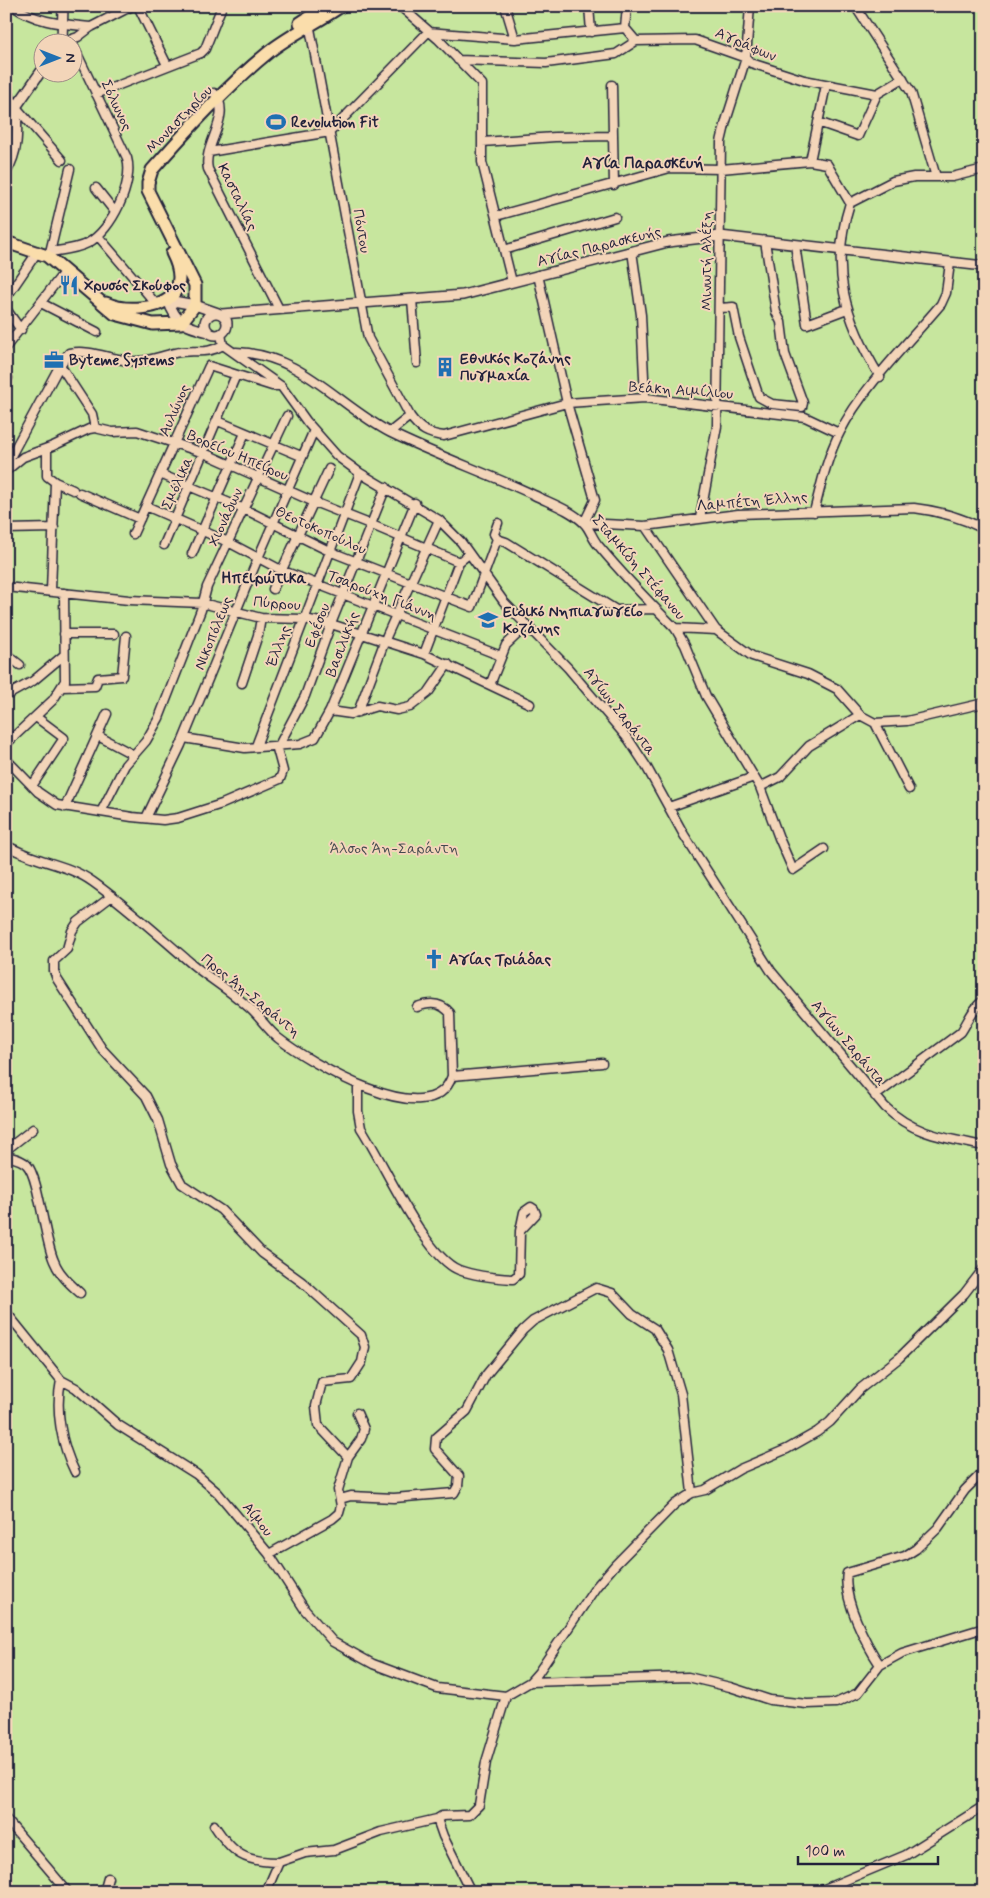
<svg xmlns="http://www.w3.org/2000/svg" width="990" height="1898" viewBox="0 0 990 1898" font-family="Mynerve,sans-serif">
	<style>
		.green { fill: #c7e69e; stroke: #74846c; fill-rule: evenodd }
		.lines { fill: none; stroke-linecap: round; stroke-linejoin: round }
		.minor-casing { stroke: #22223b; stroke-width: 11 }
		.tertiary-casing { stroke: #22223b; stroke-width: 12 }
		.primary-casing { stroke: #22223b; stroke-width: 15 }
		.minor { stroke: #f3d5b9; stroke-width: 8 }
		.tertiary { stroke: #f3d5b9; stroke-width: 9 }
		.primary { stroke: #faddab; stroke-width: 11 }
		.labels { text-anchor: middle; stroke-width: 4; stroke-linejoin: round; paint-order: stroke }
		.street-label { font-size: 15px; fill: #22223b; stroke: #f3d5b9 }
		.poi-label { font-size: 15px; font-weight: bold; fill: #22223b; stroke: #f3d5b9; text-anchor: start }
		.park-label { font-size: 15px; fill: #43494f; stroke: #f3d5b9 }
		.neighbourhood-label { font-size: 16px; font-weight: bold; fill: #22223b; stroke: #f3d5b9 }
	</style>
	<rect width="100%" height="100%" fill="#f3d5b9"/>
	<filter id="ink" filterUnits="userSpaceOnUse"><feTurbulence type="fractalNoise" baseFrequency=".02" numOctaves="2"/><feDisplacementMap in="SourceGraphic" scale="10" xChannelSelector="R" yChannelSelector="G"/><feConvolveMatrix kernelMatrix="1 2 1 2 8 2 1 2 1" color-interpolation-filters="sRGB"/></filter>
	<g filter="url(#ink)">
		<!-- green -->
		<path class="green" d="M6,6H984V1892H6ZM42,42H72V72H42Z"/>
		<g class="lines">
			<defs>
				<path id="minor" d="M13,6C37,23 63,24 91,27
					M138,6L167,65
					M400,6L438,39L482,84V162L512,282
					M505,6L515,39
					M589,6L591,32
					M855,6L911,92L936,177
					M309,23L368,338L410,416L390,432
					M625,28L627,6
					M428,32L515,39L625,28L636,41L695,40L746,58L751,63L804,80L877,94L903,78
					M63,42L78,37L91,27L132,6
					M458,60L546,63L616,54L636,41
					M612,85L614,185
					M6,91L16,107L62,160
					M214,93C234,115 202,145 208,169L279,309
					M96,94L201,53L205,49L222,6
					M818,122L858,136L877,94
					M482,142L555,137L613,136
					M209,152L330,132L428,32
					M810,161L826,85
					M96,188L115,212
					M496,216L670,168L721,169L810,161L827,164L850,203
					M98,236L157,305
					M795,245L807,324L847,309
					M504,250L615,217
					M632,251L641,315L645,398
					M50,252L70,169
					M47,256L50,252C63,250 77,249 88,243C112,230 134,183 127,158L72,43
					M538,275L567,403L595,500L584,523
					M6,298L38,251
					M412,299L417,363
					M41,303L97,332
					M720,308L733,307L739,337L759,397L772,404L802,407L803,403L785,354L781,322L776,312L765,241
					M6,309L21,330
					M221,334L223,345L281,386L307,422L337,456L360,473L439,520L461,542L504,602L568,668L629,740L646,766L684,835L771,971L885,1107C914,1135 946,1138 984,1146
					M6,347L65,271
					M236,352C302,354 337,405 391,433C438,456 487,473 534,495C550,503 571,510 584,523C590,529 592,538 598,545C622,574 649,602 675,628L685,645L706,696L760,787L779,838L793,870L824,849
					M60,365L92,414L95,428
					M880,377C845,320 829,268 850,203L893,181L914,177H952L984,169
					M6,381L8,378
					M410,416C420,430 428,434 444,436L567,403L645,398L805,417L839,433
					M218,421L301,456
					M47,449V476L55,482L51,591
					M6,465L60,365L69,353C90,349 109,359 130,361C145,363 160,356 175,353C194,348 205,356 223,345
					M6,471L23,457L53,446L89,429L95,428L112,432L137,431L204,453L314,502L372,525L459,562
					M160,474L244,509L329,551L472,607L497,539L494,534L498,523
					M55,482L73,490
					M80,493L140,519
					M146,506L228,542L281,570L501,656
					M814,512C821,485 827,457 840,432C862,388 909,342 941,304L946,293L950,263
					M700,518L717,426L721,142L726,121L746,58L750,6
					M584,523L645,526L738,514L914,508C939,511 961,517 984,529
					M645,526L716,630L752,656L808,674L837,689L860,715L875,723L909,789
					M6,529L54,528
					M133,534L209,366L272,386H281
					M497,539L506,542L616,610L656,609
					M164,545L236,375
					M192,554L245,433
					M6,587L129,600L202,603L261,618L304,619L331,624L424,654L530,704
					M273,589L329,469
					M675,628L716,630
					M64,634H114
					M6,654L20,665
					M424,654L459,562L469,554
					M242,683L258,635L261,618
					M490,685L506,645L526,626
					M62,687L95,686L98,678L122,676L126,636
					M6,696L33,681L64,655
					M330,711L351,714L377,706L397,710L410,707L428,693L448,664
					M358,712L387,635L439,520
					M875,723L907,721L984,703
					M98,736L132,754
					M184,738L245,748L300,744L315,738L330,711L415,503
					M6,744L53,700L65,681L64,593
					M256,746L360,473
					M6,759L38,792L57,805L132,817L163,820L178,818L222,804L280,779L283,771L277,749L305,696L331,624L386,487
					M32,786L64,738L36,717
					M760,787L780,777L809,746L860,715
					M65,807L107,714
					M669,807L754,777
					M101,812L125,765L146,741L159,718L201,610L207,587L287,416
					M146,818L181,745L258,558L314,430
					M6,845C33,862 67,863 93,882C128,907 159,936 192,964C209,978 229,990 246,1005C258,1014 266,1028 278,1038C307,1061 432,1137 452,1076L450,1013C441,1002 430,1002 417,1007
					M112,896L78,922L72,931L67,949L54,961V971L57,979L102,1049L146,1096L158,1120L171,1164L182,1184L221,1210L262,1253L302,1282L361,1335L365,1347L362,1362L351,1379L322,1382L316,1406L318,1425L348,1457L338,1490L341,1506L339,1513L332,1519L269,1554
					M452,1076L602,1063
					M358,1086V1111L361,1128C383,1161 424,1256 459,1270C475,1276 496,1278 513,1279L519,1274L520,1231L536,1214L534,1209L531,1207L524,1212L520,1231
					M875,1096L961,1032C969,1020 972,1009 984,1000
					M6,1150L33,1129
					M6,1156C13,1158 22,1159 27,1165C39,1177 44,1239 54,1261C59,1274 70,1284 80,1293
					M6,1312L61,1380L76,1388L118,1425L196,1474L218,1493L269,1554L305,1610L333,1642L373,1664L437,1688L506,1696
					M61,1380C55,1410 61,1444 75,1472
					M348,1457L361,1439L364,1429L357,1413
					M340,1499L351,1496L394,1498L454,1493L458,1486L459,1476L435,1449L436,1438L467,1411L486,1375L523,1330L533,1321L596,1288L612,1293L632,1314L655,1329L668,1350L681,1394L692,1493
					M880,1665C866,1644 842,1598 847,1573L905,1556L916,1549L938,1528L965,1490L984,1471
					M530,1682L688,1677L730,1687L770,1700L807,1704L836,1703L858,1693L880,1665L902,1653L984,1628
					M6,1819L68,1892
					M214,1825C233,1854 244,1862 279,1862
					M104,1892L108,1878
					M266,1892L279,1862L305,1853L334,1850L381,1832L437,1819
					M471,1892L443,1836L437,1819L442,1816L469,1815L479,1805L486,1762L506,1696L530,1682L538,1673L596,1587L615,1565L675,1504L692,1493L705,1490L740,1469L787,1449L817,1432L830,1422L860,1389L899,1358L964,1294L984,1268
					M817,1892L906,1855L984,1806"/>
				<path id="tertiary" d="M62,42L63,6
					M6,172C19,150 17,131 16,107L42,70
					M205 324a11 11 0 1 1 22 0a11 11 0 1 1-22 0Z
					M222,314L463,295L668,242L720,236L984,266
					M209,332C185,326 176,324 168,300L195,305L218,313"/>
				<path id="primary" d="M300,23L326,6
					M6,242L47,256L115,314L153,324L181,323L195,305V285L148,191V183L152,170C188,129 227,86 270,51C292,34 318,22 341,6
					M106,303C117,308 129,309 140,308C176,305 188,284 172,253"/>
			</defs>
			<!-- minor casing -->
			<use href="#minor" class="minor-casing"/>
			<!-- tertiary casing -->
			<use href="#tertiary" class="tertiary-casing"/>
			<!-- primary casing -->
			<use href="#primary" class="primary-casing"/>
			<!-- minor -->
			<use href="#minor" class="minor"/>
			<!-- tertiary -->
			<use href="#tertiary" class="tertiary"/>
			<!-- primary -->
			<use href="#primary" class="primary"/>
		</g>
	</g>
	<!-- icons -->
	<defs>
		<symbol id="stadium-bare" viewBox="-9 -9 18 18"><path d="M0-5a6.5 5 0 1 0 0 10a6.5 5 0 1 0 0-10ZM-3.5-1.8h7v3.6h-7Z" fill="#1f6fb2" stroke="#f3d5b9" stroke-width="2.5" paint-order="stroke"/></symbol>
		<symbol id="restaurant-bare" viewBox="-9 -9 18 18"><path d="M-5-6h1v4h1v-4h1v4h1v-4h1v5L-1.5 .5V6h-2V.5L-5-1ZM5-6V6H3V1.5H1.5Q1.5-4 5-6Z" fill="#1f6fb2" stroke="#f3d5b9" stroke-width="2.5" paint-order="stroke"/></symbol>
		<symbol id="office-bare" viewBox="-9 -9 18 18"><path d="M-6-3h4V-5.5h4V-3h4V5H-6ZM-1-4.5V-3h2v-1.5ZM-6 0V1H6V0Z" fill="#1f6fb2" stroke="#f3d5b9" stroke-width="2.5" paint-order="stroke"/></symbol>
		<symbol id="building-bare" viewBox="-9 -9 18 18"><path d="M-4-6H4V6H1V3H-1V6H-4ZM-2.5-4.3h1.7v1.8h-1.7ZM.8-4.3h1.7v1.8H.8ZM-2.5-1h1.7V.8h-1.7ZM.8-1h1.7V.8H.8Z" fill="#1f6fb2" stroke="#f3d5b9" stroke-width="2.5" paint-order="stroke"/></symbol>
		<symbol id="school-bare" viewBox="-9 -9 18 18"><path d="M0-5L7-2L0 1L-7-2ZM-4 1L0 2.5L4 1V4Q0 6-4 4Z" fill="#1f6fb2" stroke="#f3d5b9" stroke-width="2.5" paint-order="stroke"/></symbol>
		<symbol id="church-bare" viewBox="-9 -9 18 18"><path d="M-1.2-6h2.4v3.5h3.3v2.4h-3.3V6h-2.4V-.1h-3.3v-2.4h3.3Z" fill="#1f6fb2" stroke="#f3d5b9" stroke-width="2.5" paint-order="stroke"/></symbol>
	</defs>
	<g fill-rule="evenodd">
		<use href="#stadium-bare" x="262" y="108" width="28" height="28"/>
		<use href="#restaurant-bare" x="55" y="271" width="28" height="28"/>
		<use href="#office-bare" x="40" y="346" width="28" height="28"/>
		<use href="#building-bare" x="431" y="353" width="28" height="28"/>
		<use href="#school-bare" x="474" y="606" width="28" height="28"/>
		<use href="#church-bare" x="420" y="945" width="28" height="28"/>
	</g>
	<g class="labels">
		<!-- street labels -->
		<g class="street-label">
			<text transform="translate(746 44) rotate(23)" y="5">Αγράφων</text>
			<text transform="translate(117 105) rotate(65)" y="5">Σόλωνος</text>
			<text transform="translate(179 119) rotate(-46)" y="5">Μοναστηρίου</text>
			<text transform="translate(238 197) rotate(64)" y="5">Κασταλίας</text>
			<text transform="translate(362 231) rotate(80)" y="5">Πόντου</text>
			<text transform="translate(599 246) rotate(-14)" y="5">Αγίας Παρασκευής</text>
			<text transform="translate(706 261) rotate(-90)" y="5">Μινωτή Αλέξη</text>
			<text transform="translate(681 390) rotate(4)" y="5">Βεάκη Αιμίλιου</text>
			<text transform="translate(174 410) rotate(-66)" y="5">Αυλώνος</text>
			<text transform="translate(238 455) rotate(23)" y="5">Βορείου Ηπείρου</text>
			<text transform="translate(177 483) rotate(-66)" y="5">Σμόλικα</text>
			<text transform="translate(752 501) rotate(-5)" y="5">Λαμπέτη Έλλης</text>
			<text transform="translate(225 517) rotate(-65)" y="5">Χιονάδων</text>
			<text transform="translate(321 530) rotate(24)" y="5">Θεοτοκοπούλου</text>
			<text transform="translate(639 567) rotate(49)" y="5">Σταμκίδη Στέφανου</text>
			<text transform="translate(382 595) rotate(21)" y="5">Τσαρούχη Γιάννη</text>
			<text transform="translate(277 603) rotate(5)" y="5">Πύρρου</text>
			<text transform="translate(317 625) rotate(-69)" y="5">Εφέσου</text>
			<text transform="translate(213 633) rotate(-68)" y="5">Νικοπόλεως</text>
			<text transform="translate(342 644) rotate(-69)" y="5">Βασιλικής</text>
			<text transform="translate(278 646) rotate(-69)" y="5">Έλλης</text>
			<text transform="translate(620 711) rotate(52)" y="5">Αγίων Σαράντα</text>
			<text transform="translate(251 995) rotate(39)" y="5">Προς Άη-Σαράντη</text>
			<text transform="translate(849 1043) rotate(50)" y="5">Αγίων Σαράντα</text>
			<text transform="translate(258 1519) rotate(51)" y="5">Αίμου</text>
		</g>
		<!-- poi labels -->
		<g class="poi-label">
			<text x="291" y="127">Revolution Fit</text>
			<text x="84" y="290">Χρυσός Σκούφος</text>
			<text x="460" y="363">Εθνικός Κοζάνης<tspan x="460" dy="17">Πυγμαχία</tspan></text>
			<text x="69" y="365">Byteme Systems</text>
			<text x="503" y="616">Ειδικό Νηπιαγωγείο<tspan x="503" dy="17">Κοζάνης</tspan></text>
			<text x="449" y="964">Αγίας Τριάδας</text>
		</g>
		<!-- park labels -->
		<g class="park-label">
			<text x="394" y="853">Άλσος Άη-Σαράντη</text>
		</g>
		<!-- neighbourhood labels -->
		<g class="neighbourhood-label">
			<text x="643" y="168">Αγία Παρασκευή</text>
			<text x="264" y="583">Ηπειρώτικα</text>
		</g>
	</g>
	<!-- margin -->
	<rect width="990" height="1898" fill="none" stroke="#f3d5b9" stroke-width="25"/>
	<rect x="12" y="12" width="965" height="1873" fill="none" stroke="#22223b" stroke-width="2" filter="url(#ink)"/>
	<!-- north arrow -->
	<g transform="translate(58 58) rotate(90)"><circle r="24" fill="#f3d5b9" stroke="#9f8d87"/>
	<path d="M0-4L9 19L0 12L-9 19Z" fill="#1f6fb2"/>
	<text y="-8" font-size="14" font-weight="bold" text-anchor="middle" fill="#22223b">N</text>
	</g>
	<!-- scale -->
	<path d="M798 1856v8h140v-8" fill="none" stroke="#22223b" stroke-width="2.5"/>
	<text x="805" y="1856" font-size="15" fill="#22223b" stroke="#f3d5b9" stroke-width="4" paint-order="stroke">100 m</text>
</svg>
